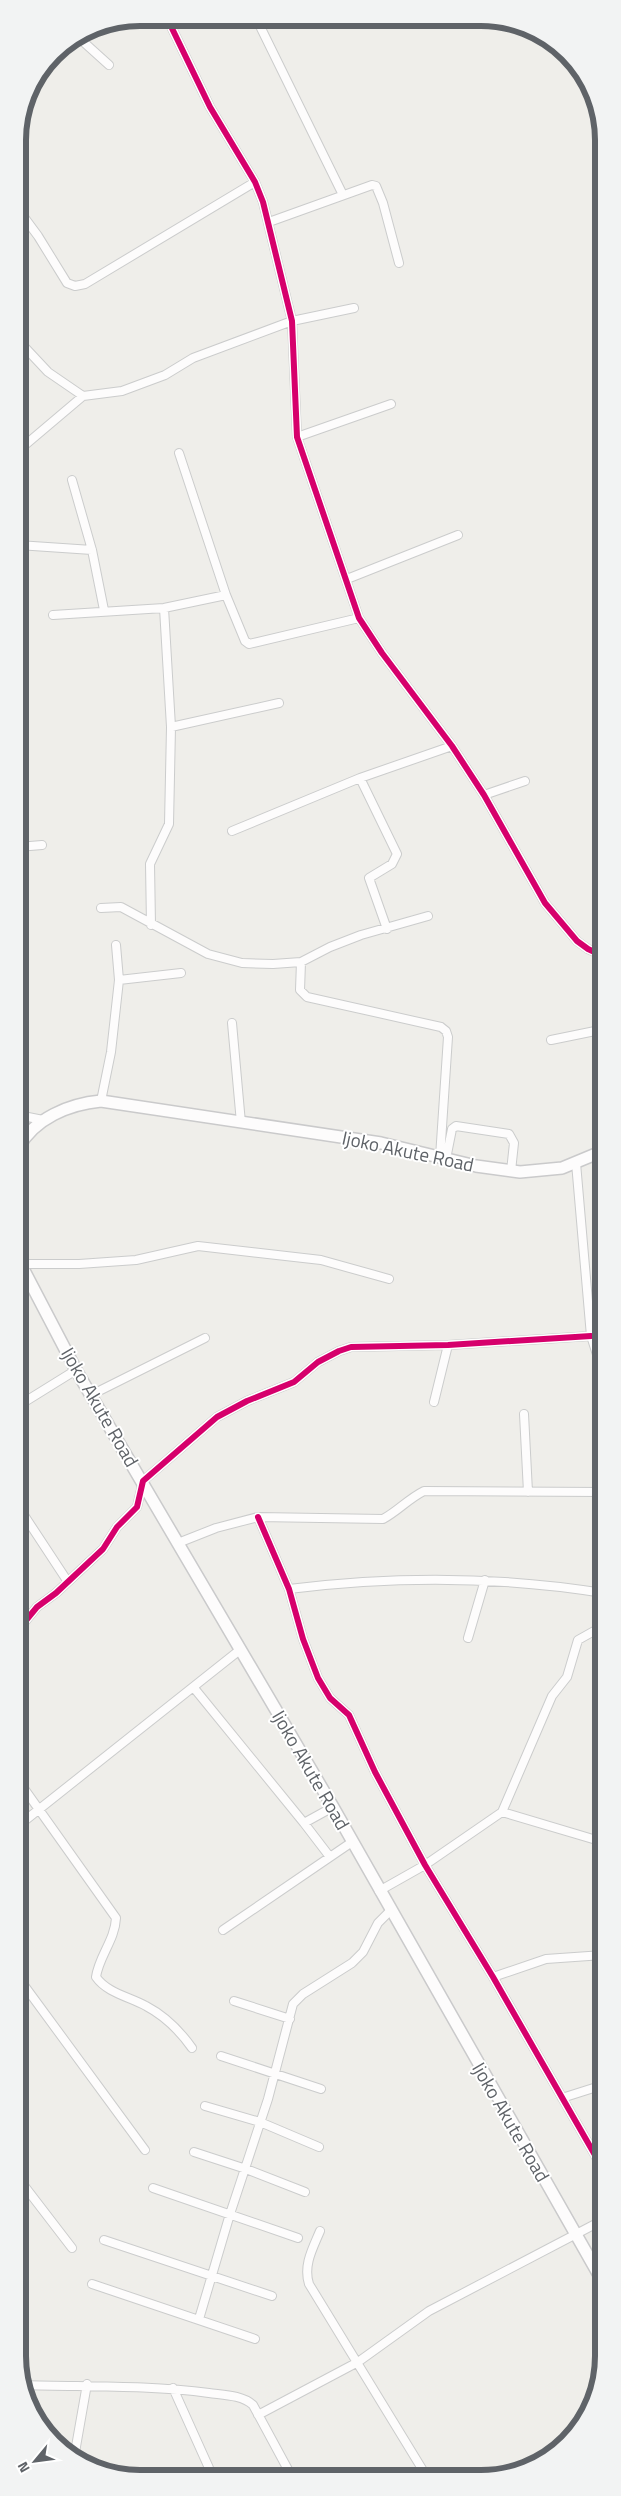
<svg xmlns="http://www.w3.org/2000/svg" width="621" height="2496" viewBox="0 0 621 2496" font-family="'Titillium Web',sans-serif">
	<style>
		.lines { fill: none; stroke-linecap: round; stroke-linejoin: round }
		.minor-casing { stroke: #cbcccc; stroke-width: 10 }
		.secondary-casing { stroke: #cacacb; stroke-width: 14 }
		.minor { stroke: #fdfcfc; stroke-width: 8 }
		.secondary { stroke: #fdfcfc; stroke-width: 11 }
		.cycleway-casing { stroke: #fff; stroke-width: 9 }
		.cycleway { stroke: #d6006c; stroke-width: 6 }
		.labels { text-anchor: middle; stroke-width: 4; stroke-linejoin: round; paint-order: stroke }
		.street-label { font-size: 19px; fill: #5f6368; stroke: #fff }
		.rim { fill: none; stroke: #5f6368; stroke-width: 6 }
	</style>
	<rect width="100%" height="100%" fill="#efeeea"/>
	<g class="lines">
		<defs>
			<path id="minor" d="M167,18L210,107L255,182L263,202L292,321L297,437L359,618L382,653L452,746L484,795L545,903L577,941L588,949L603,956
				M256,18L343,195
				M78,37L109,65
				M18,209L38,236L67,283L75,286L85,284L255,182
				M599,215L602,213
				M269,222L372,185L376,186L383,203L399,263
				M18,340L48,372L83,396
				M297,437L391,404
				M18,451L83,396L122,391L165,375L193,358L292,321L354,308
				M179,453L226,595L245,641L249,644L359,618
				M72,480L92,550L104,610
				M18,545L92,550
				M347,579L458,535
				M53,615L164,608L226,595
				M171,727L279,703
				M360,778L397,854L392,864L369,878L387,929
				M484,795L525,781
				M232,831L360,778L452,746
				M18,847L42,845
				M101,908L121,907L208,954L242,963L273,964L301,962L330,947L361,935L428,916
				M151,925L150,864L169,824L171,727L164,608
				M301,962L300,990L307,997L441,1027L446,1031L448,1037L440,1157
				M119,980L181,973
				M232,1023L241,1123
				M551,1040L600,1030L603,1016
				M101,1101L111,1052L119,980L116,945
				M18,1115L43,1120
				M446,1159L452,1129L456,1126L509,1134L514,1143L511,1171
				M576,1163L591,1336L603,1373
				M20,1264H79L136,1260L198,1246L321,1260L389,1279
				M91,1395L205,1338
				M434,1402L448,1345
				M18,1406L76,1370
				M524,1414L528,1492
				M18,1506L68,1582
				M258,1517L289,1589L303,1639L318,1678L330,1698L349,1715L375,1772L425,1865L493,1977L603,2169
				M178,1543L216,1528L258,1517L383,1519C398,1511 408,1499 424,1491L603,1492
				M289,1589C394,1576 498,1576 603,1593
				M18,1630L37,1607L56,1593L103,1549L117,1527L137,1507L143,1481L217,1417L247,1401L294,1382L318,1362L339,1351L351,1347L448,1345L591,1336
				M468,1638L485,1580
				M194,1688L304,1823L333,1807
				M18,1780L116,1918C115,1940 99,1956 96,1977C107,1993 130,1997 146,2006C165,2016 180,2031 192,2048
				M502,1812L603,1842
				M304,1823L330,1857L352,1842
				M18,1826L241,1649
				M379,1891L425,1865L502,1812L552,1696L567,1677L578,1640L603,1626
				M223,1930L330,1857
				M18,1977L145,2150
				M493,1977L546,1959L603,1955
				M234,2001L290,2019
				M221,2056L321,2089
				M562,2098L603,2085
				M205,2106L260,2122L319,2147
				M194,2152L246,2169L305,2192
				M19,2179L72,2248
				M153,2188L298,2238
				M320,2231C313,2248 303,2265 309,2284L427,2477
				M104,2240L272,2296
				M92,2284L255,2339
				M199,2319L230,2214L268,2099L293,2004L303,1994L352,1963L363,1952L378,1923L390,1911
				M24,2385C86,2387 147,2385 209,2393C223,2395 242,2395 253,2405L292,2477
				M173,2388L209,2468L211,2474L209,2476
				M258,2415L358,2362L429,2311L603,2220
				M74,2458L87,2384"/>
			<path id="secondary" d="M18,1148C35,1118 69,1104 101,1101L381,1143L476,1166L520,1172L562,1168L603,1151
				M18,1259L76,1370L333,1807L603,2282"/>
		</defs>
		<!-- minor casing -->
		<use href="#minor" class="minor-casing"/>
		<!-- secondary casing -->
		<use href="#secondary" class="secondary-casing"/>
		<!-- minor -->
		<use href="#minor" class="minor"/>
		<!-- secondary -->
		<use href="#secondary" class="secondary"/>
		<defs>
			<path id="cycleway" d="M167,18L210,107L255,182L263,202L292,321L297,437L359,618L382,653L452,746L484,795L545,903L577,941L588,949L603,956
				M258,1517L289,1589L303,1639L318,1678L330,1698L349,1715L375,1772L425,1865L493,1977L603,2169
				M18,1630L37,1607L56,1593L103,1549L117,1527L137,1507L143,1481L217,1417L247,1401L294,1382L318,1362L339,1351L351,1347L448,1345L591,1336"/>
		</defs>
		<!-- cycleway casing -->
		<use href="#cycleway" class="cycleway-casing"/>
		<!-- cycleway -->
		<use href="#cycleway" class="cycleway"/>
	</g>
	<g class="labels">
		<!-- street labels -->
		<g class="street-label">
			<text transform="translate(408 1151) rotate(12)" y="7">Ijoko Akute Road</text>
			<text transform="translate(100 1407) rotate(60)" y="7">Ijoko Akute Road</text>
			<text transform="translate(311 1770) rotate(60)" y="7">Ijoko Akute Road</text>
			<text transform="translate(511 2122) rotate(60)" y="7">Ijoko Akute Road</text>
		</g>
	</g>
	<!-- crop -->
	<path d="M0 0H621V2496H0ZM140 26H481A114 114 0 0 1 595 140V2356A114 114 0 0 1 481 2470H140A114 114 0 0 1 26 2356V140A114 114 0 0 1 140 26Z" fill="#f2f3f3" fill-rule="evenodd"/>
	<path class="rim" d="M140 26H481A114 114 0 0 1 595 140V2356A114 114 0 0 1 481 2470H140A114 114 0 0 1 26 2356V140A114 114 0 0 1 140 26Z"/>
	<!-- north arrow -->
	<g transform="translate(35 2461) rotate(241)" stroke="#ffffff" stroke-width="4" paint-order="stroke">
	<path d="M0-4L9 19L0 12L-9 19Z" fill="#5f6368"/>
	<text y="-8" font-size="14" font-weight="bold" text-anchor="middle" fill="#5f6368">N</text>
	</g>
</svg>
